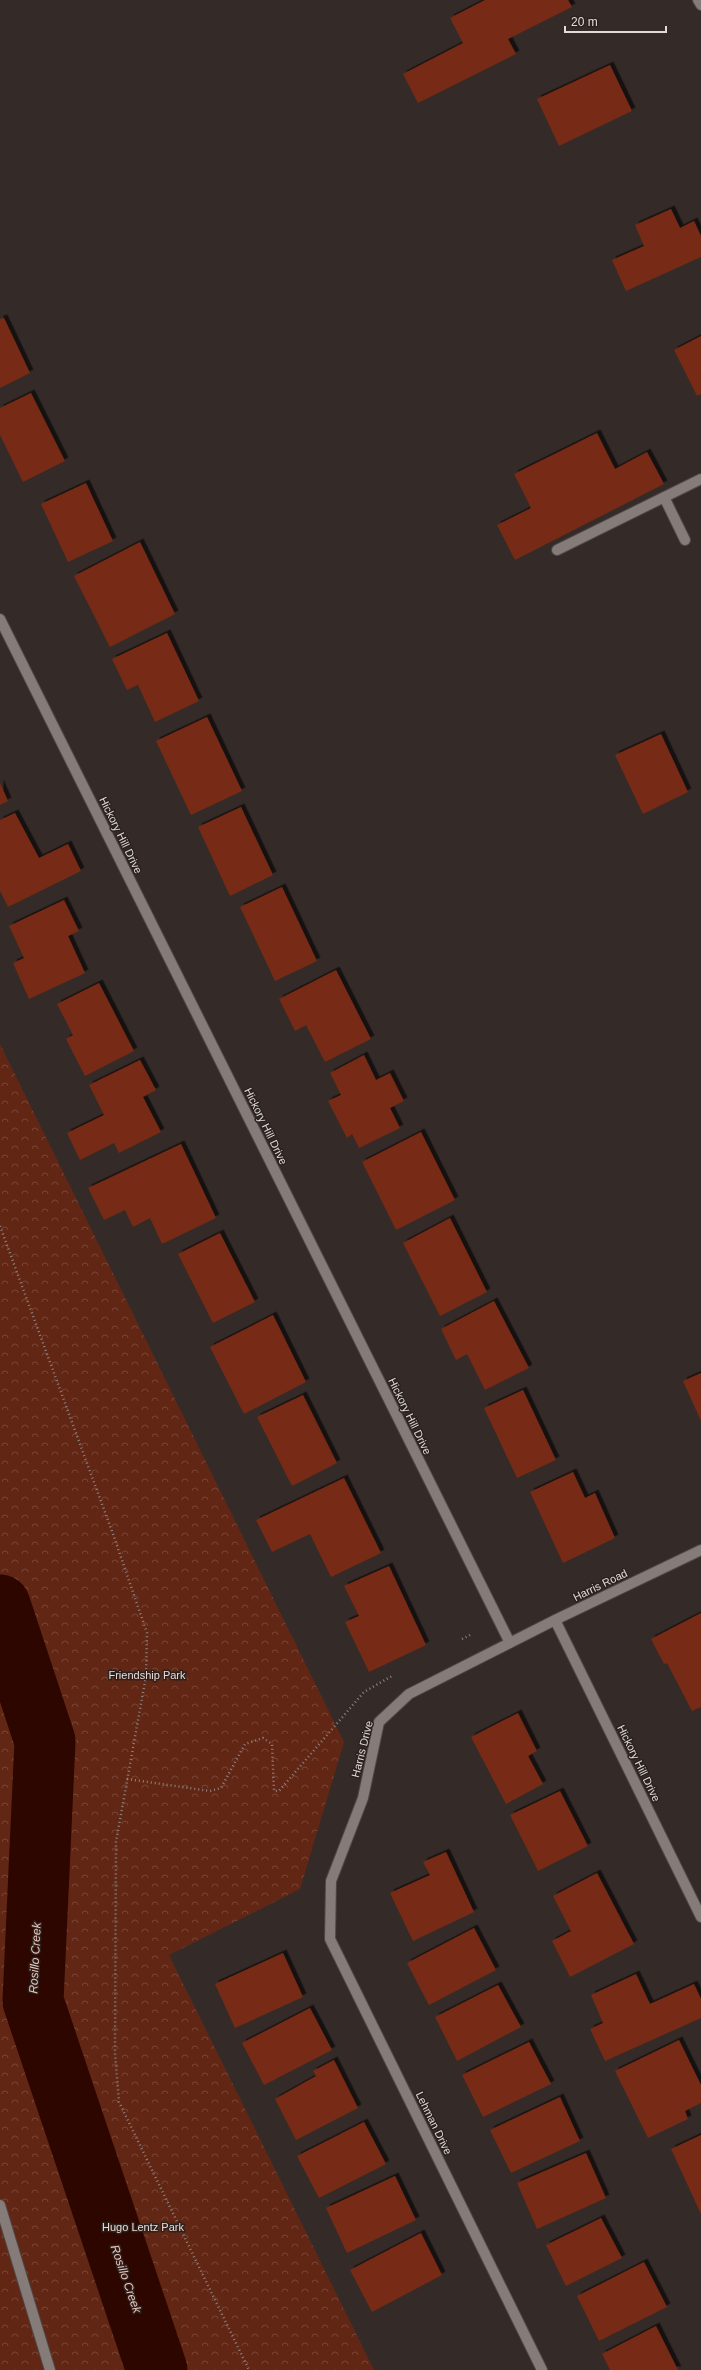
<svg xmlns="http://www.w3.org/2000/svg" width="701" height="2370" viewBox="0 0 701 2370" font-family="Arial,sans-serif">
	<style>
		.park { fill: url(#park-crowns) }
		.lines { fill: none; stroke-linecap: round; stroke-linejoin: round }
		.river { stroke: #2e0600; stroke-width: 61 }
		.building { fill: #772a13; filter: url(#shadow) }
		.minor-casing { stroke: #4e4846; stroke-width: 12 }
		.path { stroke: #8c8584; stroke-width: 2.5; stroke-dasharray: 1 3; stroke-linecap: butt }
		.minor { stroke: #857b78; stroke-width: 10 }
		.labels { text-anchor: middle; stroke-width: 3; stroke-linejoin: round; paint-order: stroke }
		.street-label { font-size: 11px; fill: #e1dbda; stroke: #2a221f }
		.park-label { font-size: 11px; fill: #f1d9d2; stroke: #2a221f }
		.water-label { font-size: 12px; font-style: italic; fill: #f4c4b7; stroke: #2a221f }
	</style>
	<defs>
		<pattern id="park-crowns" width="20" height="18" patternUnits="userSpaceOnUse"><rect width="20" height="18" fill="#622615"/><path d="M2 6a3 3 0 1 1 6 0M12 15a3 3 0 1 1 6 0" fill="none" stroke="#784536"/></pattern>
		<filter id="shadow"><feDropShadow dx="3.5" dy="-3.5" stdDeviation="0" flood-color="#0009"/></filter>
	</defs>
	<rect width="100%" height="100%" fill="#342b29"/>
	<!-- park -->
	<path class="park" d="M0,1044L344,1742L300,1889L169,1955L374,2370H0Z"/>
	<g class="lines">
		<!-- river -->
		<path class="river" d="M0,1605L45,1741L33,2001L157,2370"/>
	</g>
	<!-- building -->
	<path class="building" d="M485,0H568L572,7L508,39L516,54L418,103L403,74L463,43L450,18Z
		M610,65L632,111L559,146L537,99Z
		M671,209L680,228L694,221L701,236V257L626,291L612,260L644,246L635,225Z
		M4,318L30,373L0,388V319Z
		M701,336V394L697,396L674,350Z
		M31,393L65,461L23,482L0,435V408Z
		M597,433L615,469L647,452L664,484L515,560L497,525L531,508L514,474Z
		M86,483L113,541L68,562L41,504Z
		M140,542L175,614L110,647L74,576Z
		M167,633L199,701L155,722L138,685L127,690L112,659Z
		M207,717L242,791L191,815L156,741Z
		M661,734L688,792L643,814L615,755Z
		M0,783L8,801L0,805Z
		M241,807L273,875L230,896L198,827Z
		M15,813L39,858L68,844L81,871L8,907L0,891V820Z
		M282,887L317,961L275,981L240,907Z
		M64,900L79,931L68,936L85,973L29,999L13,963L24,958L9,926Z
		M336,970L371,1039L325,1062L306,1025L295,1031L279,999Z
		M99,983L134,1051L85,1076L66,1039L73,1035L57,1004Z
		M364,1055L376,1080L390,1073L404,1101L390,1108L400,1128L359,1148L352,1134L347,1138L328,1101L341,1095L330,1073Z
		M140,1060L156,1090L143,1097L161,1132L119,1153L114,1143L80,1160L67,1133L104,1115L89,1085Z
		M421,1132L455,1200L396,1230L362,1162Z
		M181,1144L216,1218L162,1244L150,1218L133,1227L125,1210L104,1220L88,1188Z
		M450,1218L487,1292L440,1316L403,1243Z
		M220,1233L255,1302L213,1323L178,1254Z
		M494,1301L529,1368L485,1390L467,1354L456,1360L441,1329Z
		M273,1315L306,1382L244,1414L210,1347Z
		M701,1373V1421L683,1381Z
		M523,1390L556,1460L517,1478L484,1408Z
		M303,1395L337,1463L292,1486L257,1417Z
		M573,1472L585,1498L595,1493L615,1538L563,1563L530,1492Z
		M344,1478L381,1553L331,1577L310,1534L272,1552L256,1520Z
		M389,1566L426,1645L369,1672L345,1622L359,1616L344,1586Z
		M701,1613V1707L692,1711L667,1663L664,1664L651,1639Z
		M518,1713L537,1751L528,1756L543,1784L506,1804L471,1737Z
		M560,1791L588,1846L538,1871L510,1815Z
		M446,1852L474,1912L413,1941L390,1893L430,1875L423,1862Z
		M597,1873L634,1944L570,1977L552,1941L571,1931L553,1896Z
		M474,1928L496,1970L429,2005L407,1963Z
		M283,1953L303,1997L235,2028L215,1984Z
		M636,1974L650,2004L694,1984L701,1999V2018L605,2061L590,2029L603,2023L591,1995Z
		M498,1985L521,2027L457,2061L435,2017Z
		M310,2008L332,2050L264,2085L242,2043Z
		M679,2040L701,2085V2103L685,2111L688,2119L648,2138L615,2071Z
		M529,2042L551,2084L483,2117L462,2075Z
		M334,2060L358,2108L296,2140L275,2099L316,2076L313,2071Z
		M560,2097L580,2141L511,2173L490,2130Z
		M364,2122L386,2164L319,2198L297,2156Z
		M701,2135V2214L671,2149Z
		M586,2153L606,2198L537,2229L517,2183Z
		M395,2176L416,2220L347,2253L326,2208Z
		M601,2218L622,2258L566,2286L546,2245Z
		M421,2233L442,2275L372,2312L350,2270Z
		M644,2262L667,2307L599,2341L577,2296Z
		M656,2326L678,2370H610L602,2354Z"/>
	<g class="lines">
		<defs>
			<path id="minor" d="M698,0L701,5
				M664,497L685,540
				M557,550L701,479
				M0,619L510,1643
				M555,1620L701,1917
				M0,2205L50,2370
				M542,2370L330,1939L331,1881L363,1798L379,1722L409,1694L555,1620L701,1550"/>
		</defs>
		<!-- minor casing -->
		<use href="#minor" class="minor-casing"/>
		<!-- path -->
		<path class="path" d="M0,1226L113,1534L147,1633L146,1676L116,1842L115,2053L119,2102L249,2370
			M462,1639L470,1635
			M127,1779L210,1791L221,1788L245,1744L263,1738L272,1744L274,1791H279L364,1692L392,1676"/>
		<!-- minor -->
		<use href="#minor" class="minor"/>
	</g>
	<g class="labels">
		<!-- street labels -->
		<g class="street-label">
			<text transform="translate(121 835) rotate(64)" y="4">Hickory Hill Drive</text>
			<text transform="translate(266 1126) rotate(64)" y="4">Hickory Hill Drive</text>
			<text transform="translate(410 1416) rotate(64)" y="4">Hickory Hill Drive</text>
			<text transform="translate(600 1585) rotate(-26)" y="4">Harris Road</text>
			<text transform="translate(362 1749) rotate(-76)" y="4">Harris Drive</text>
			<text transform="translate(639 1763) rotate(64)" y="4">Hickory Hill Drive</text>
			<text transform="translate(434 2123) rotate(64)" y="4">Lehman Drive</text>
		</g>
		<!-- park labels -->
		<g class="park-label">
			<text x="147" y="1679">Friendship Park</text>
			<text x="143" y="2231">Hugo Lentz Park</text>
		</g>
		<!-- water labels -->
		<g class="water-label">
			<text transform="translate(35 1958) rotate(-87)" y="4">Rosillo Creek</text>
			<text transform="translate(126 2279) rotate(71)" y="4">Rosillo Creek</text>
		</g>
	</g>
	<!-- scale -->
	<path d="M565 26v6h101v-6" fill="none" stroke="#e1dbda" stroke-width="2"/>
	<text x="571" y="26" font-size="12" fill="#e1dbda" stroke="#2a221f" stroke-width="3" paint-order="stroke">20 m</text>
</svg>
